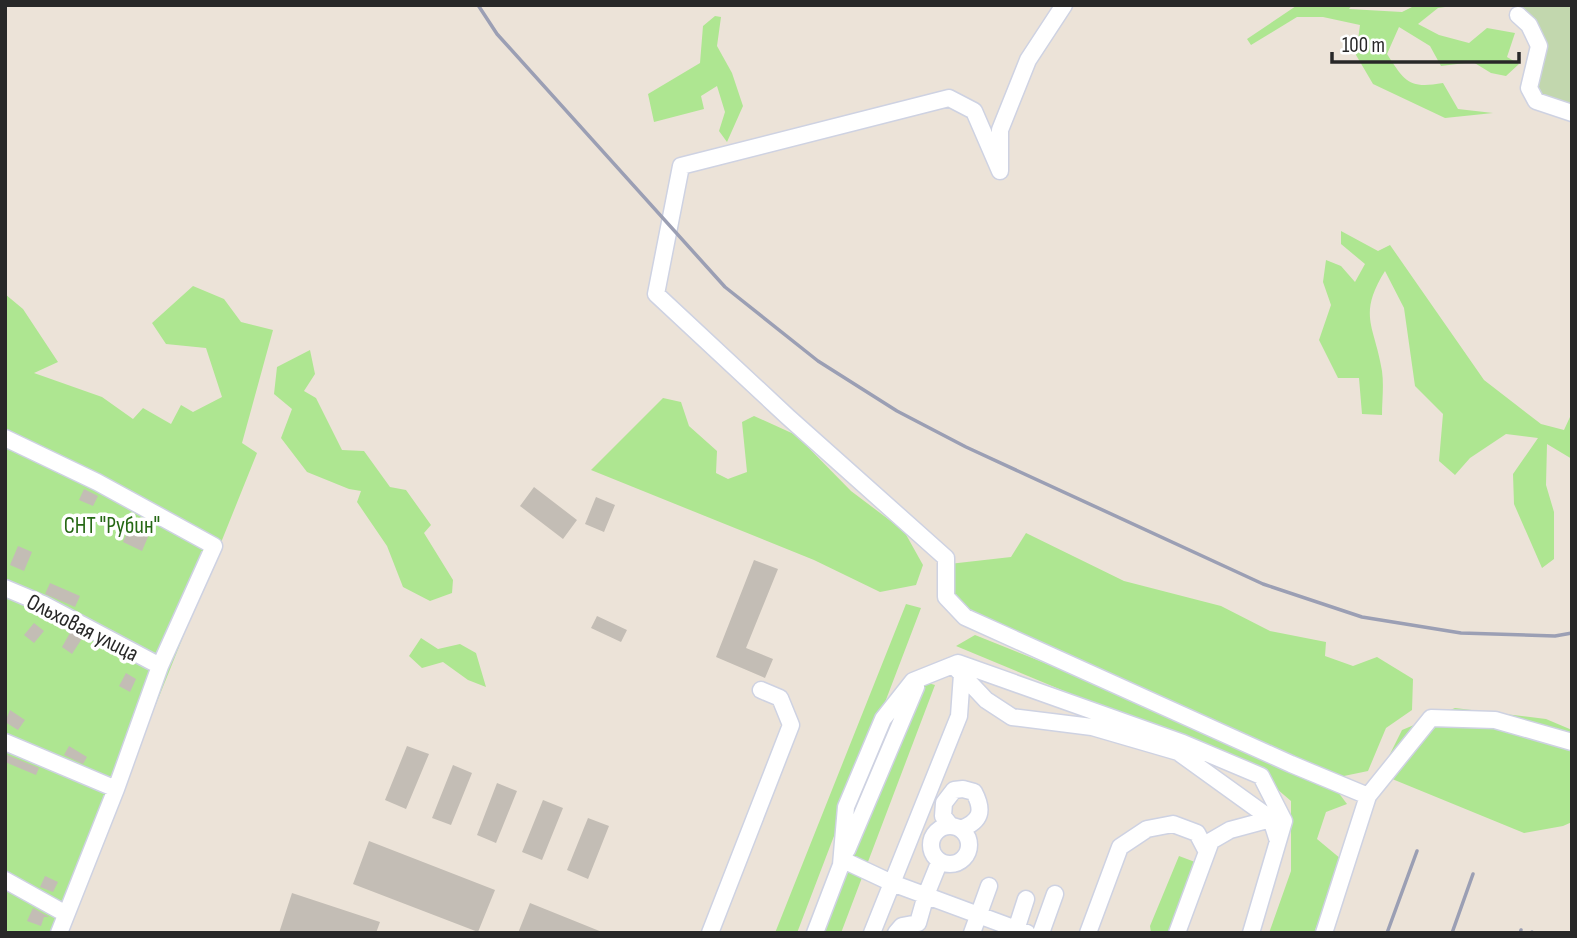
<svg xmlns="http://www.w3.org/2000/svg" width="1577" height="938" viewBox="0 0 1577 938" font-family="'Sofia Sans Condensed',sans-serif">
	<style>
		.green { fill: #aee691 }
		.cemetery { fill: #c2d7ae }
		.building { fill: #c3bdb5 }
		.lines { fill: none; stroke-linecap: round; stroke-linejoin: round }
		.minor-casing { stroke: #ced2e2; stroke-width: 19 }
		.minor { stroke: #fff; stroke-width: 16 }
		.rail { stroke: #9b9fb4; stroke-width: 3.5 }
		.labels { text-anchor: middle; stroke-width: 7; stroke-linejoin: round; paint-order: stroke }
		.park-label { font-size: 23px; fill: #266815; stroke: #fff }
		.street-label { font-size: 23px; fill: #282828; stroke: #fff }
	</style>
	<rect width="100%" height="100%" fill="#ece3d8"/>
	<!-- green -->
	<path class="green" d="M1352,5L1349,9L1402,12L1416,5H1459L1438,8L1418,24L1439,35L1469,43L1487,28L1515,33L1507,57L1519,64L1506,76L1491,73L1473,62L1441,66L1430,46L1399,27L1387,54C1405,82 1409,89 1443,83L1458,109L1493,113L1445,118L1373,84L1356,55L1360,25L1323,17H1297L1251,45L1247,39L1296,6Z
		M715,16L721,17L717,46L732,73L743,106L727,142L719,131L725,112L717,86L701,96L704,109L654,122L648,94L700,63L703,26Z
		M1341,231L1378,251L1390,245L1484,380L1541,424L1564,430L1570,417L1572,418V459L1547,444L1546,485L1554,512V559L1542,568L1514,504L1513,474L1538,438L1506,434L1470,458L1455,475L1439,461L1443,414L1415,386L1404,308L1385,271C1357,316 1375,326 1382,371C1384,385 1382,401 1382,415L1362,414L1359,378H1338L1319,340L1331,305L1323,282L1326,260L1341,266L1355,282L1365,264L1341,244Z
		M193,286L224,299L241,322L273,330L242,443L257,453L64,933H5V294L23,309L58,362L34,373L102,397L133,419L143,408L171,424L181,405L193,412L222,397L206,348L166,344L152,323Z
		M310,350L315,374L304,391L316,398L342,450L364,451L390,487L406,490L431,525L424,533L453,580L452,593L430,601L403,587L387,546L357,502L361,491L349,489L307,472L281,438L292,409L274,394L277,367Z
		M663,398L681,402L689,426L717,451L716,473L728,479L747,472L742,422L754,416L796,435L851,491L904,531L923,565L916,585L880,592L814,560L591,470Z
		M1026,533L1124,581L1221,606L1270,631L1326,642L1325,656L1353,666L1377,657L1413,679L1412,710L1386,728L1368,771L1339,777L1074,662L955,606L949,564L1011,557Z
		M906,604L921,608L797,933H775Z
		M975,635L1100,685L1332,784L1347,804L1326,812L1317,839L1341,859L1314,933H1269L1291,871V801L1256,771L956,646Z
		M421,638L438,649L460,644L476,653L486,687L468,680L443,662L422,668L409,656Z
		M921,681L935,685L841,933H823Z
		M1455,708L1546,719L1572,730V822L1563,826L1524,833L1380,774L1402,730Z
		M1179,856L1195,862L1169,933H1151L1150,926Z"/>
	<!-- cemetery -->
	<path class="cemetery" d="M1516,5H1572V111L1542,101L1530,87L1537,37Z"/>
	<!-- building -->
	<path class="building" d="M534,487L577,520L563,539L520,506Z
		M84,489L98,496L93,506L79,500Z
		M596,497L615,505L604,532L585,524Z
		M132,521L151,530L142,551L123,542Z
		M18,546L32,552L24,571L10,565Z
		M754,560L778,569L746,648L773,659L765,678L716,657Z
		M50,583L80,596L75,607L45,594Z
		M597,616L627,630L621,642L591,628Z
		M34,623L44,631L34,643L24,635Z
		M71,631L83,637L72,654L62,647Z
		M126,673L136,679L130,692L119,686Z
		M10,710L25,720L18,730L5,722Z
		M69,746L87,757L83,764L64,755Z
		M407,746L429,754L406,809L385,800Z
		M5,754L39,768L36,775L5,762Z
		M453,765L472,773L451,825L432,818Z
		M497,783L517,791L496,843L477,835Z
		M543,800L563,808L542,860L522,852Z
		M588,818L609,826L588,879L567,870Z
		M369,841L495,890L478,932L353,884Z
		M45,876L58,882L53,892L40,887Z
		M292,893L380,922L376,933H279Z
		M530,903L602,932V933H518Z
		M33,908L49,917H44L41,926L27,921Z"/>
	<g class="lines">
		<defs>
			<path id="minor" d="M1064,5L1028,60L1000,130V171L974,111L949,98L681,166L656,294L788,417L946,558V597L965,617L1291,764L1368,796
				M1518,15L1529,25L1539,46L1529,88L1536,101L1572,113
				M5,438L97,482L214,546L160,666L116,789L59,933
				M5,588L43,604L160,666
				M953,665L986,700L1012,717L1092,727L1178,752L1271,819L1277,838
				M5,742L116,789
				M950,825L943,816L944,803L954,790L963,789L974,792C984,811 981,821 961,829
				M931 845a19 19 0 1 1 38 0a19 19 0 1 1-38 0Z
				M847,850L916,687
				M843,860L892,883L1027,933
				M5,880L66,914
				M918,923L926,895L939,863
				M710,933L791,725L780,698L761,690
				M815,933L841,865L846,807L883,719L913,681L958,663L1183,743L1261,776L1284,821L1251,933
				M872,933L959,716L962,674
				M896,933L902,926L918,923
				M972,933L989,886
				M1015,933L1026,899
				M1041,933L1055,894
				M1088,933L1120,847L1147,829L1173,824L1197,833L1207,852
				M1177,933L1211,841L1230,830L1271,819
				M1324,933L1368,796L1431,718L1495,720L1572,742"/>
		</defs>
		<!-- minor casing -->
		<use href="#minor" class="minor-casing"/>
		<!-- minor -->
		<use href="#minor" class="minor"/>
		<!-- rail -->
		<path class="rail" d="M478,5L497,34L725,287L818,361L897,411L966,447L1263,584L1362,617L1461,633L1555,636L1572,633
			M1387,933L1417,851
			M1452,933L1473,874
			M1520,933L1521,930
			M1532,933V932"/>
	</g>
	<g class="labels">
		<!-- park labels -->
		<g class="park-label">
			<text x="112" y="533">СНТ "Рубин"</text>
		</g>
		<!-- street labels -->
		<g class="street-label">
			<text transform="translate(83 627) rotate(27)" y="8">Ольховая улица</text>
		</g>
	</g>
	<!-- border -->
	<rect width="1577" height="938" fill="none" stroke="#282828" stroke-width="14"/>
	<!-- scale -->
	<path d="M1332 52v10h187v-10" fill="none" stroke="#282828" stroke-width="3.5"/>
	<text x="1342" y="52" font-size="21" fill="#282828" stroke="#ffffff" stroke-width="5" paint-order="stroke">100 m</text>
</svg>
